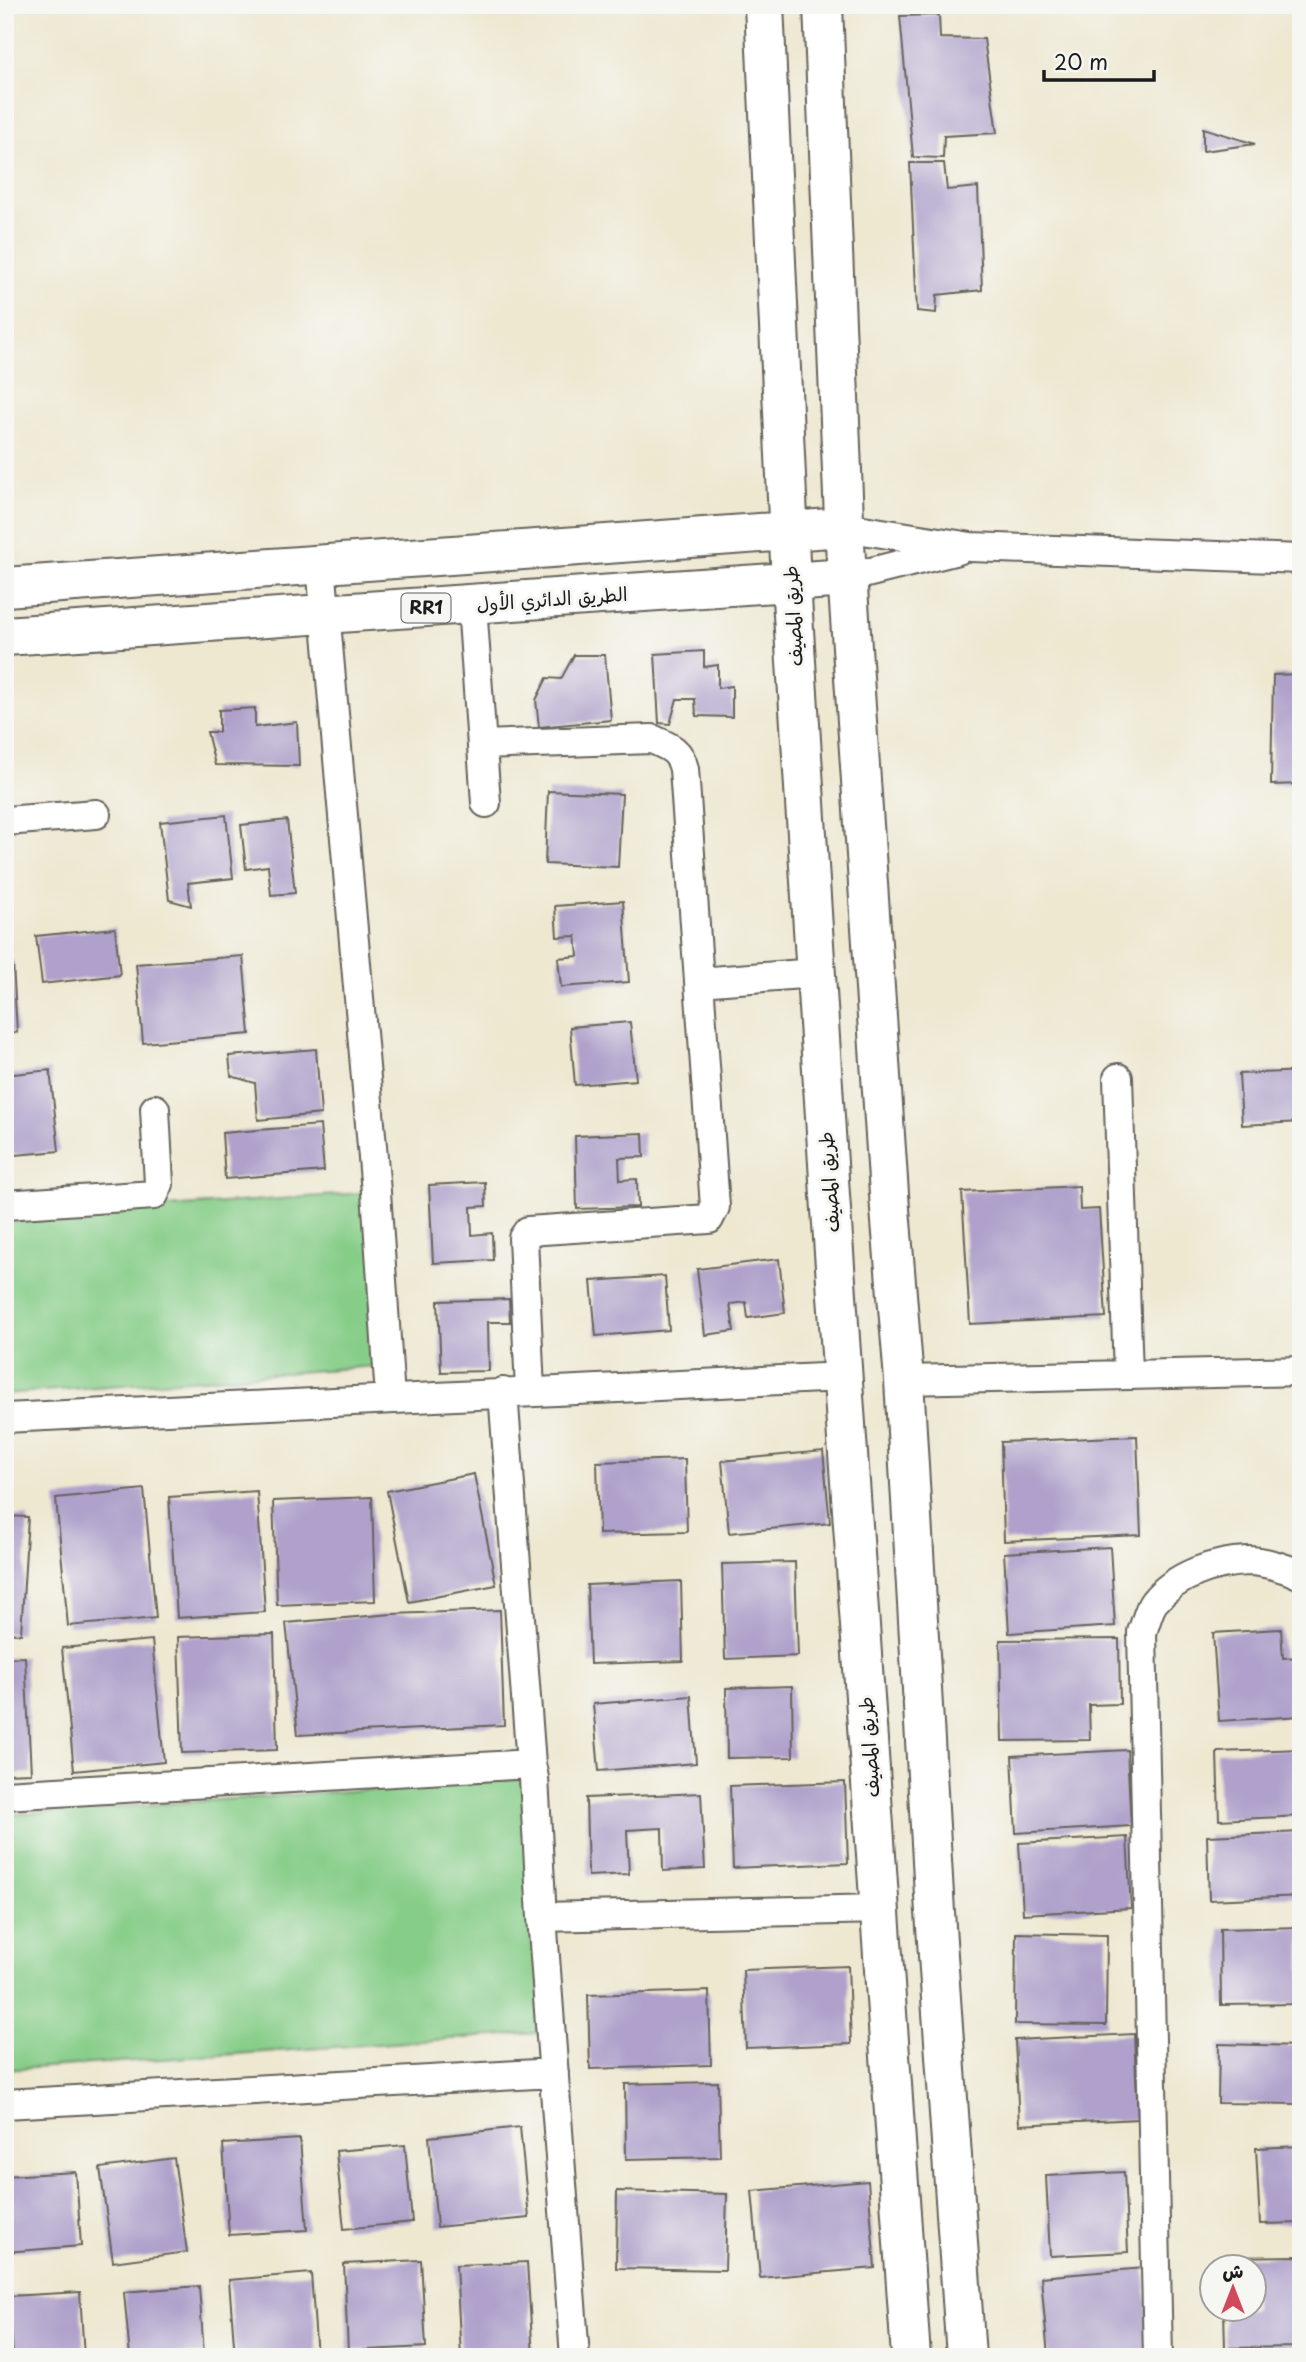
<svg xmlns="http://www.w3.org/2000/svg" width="1306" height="2362" viewBox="0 0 1306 2362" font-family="'Playpen Sans','Playpen Sans Arabic',sans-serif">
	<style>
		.green { fill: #86cd88; stroke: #517452; stroke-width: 2 }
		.building { fill: #afa1cb }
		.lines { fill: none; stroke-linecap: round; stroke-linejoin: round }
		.minor-casing { stroke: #66635b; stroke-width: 32 }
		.primary-casing { stroke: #66635b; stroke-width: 42 }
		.minor { stroke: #fff; stroke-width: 28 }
		.primary { stroke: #fff; stroke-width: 38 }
		.labels { text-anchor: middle; stroke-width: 6; stroke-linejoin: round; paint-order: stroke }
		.shield { fill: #f6f6f2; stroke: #5d5d5c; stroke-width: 2 }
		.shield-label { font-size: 18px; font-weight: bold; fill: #1c1c1c }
		.street-label { font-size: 19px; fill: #1c1c1c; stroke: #f6f6f2 }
	</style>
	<rect width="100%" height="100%" fill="#f6f6f2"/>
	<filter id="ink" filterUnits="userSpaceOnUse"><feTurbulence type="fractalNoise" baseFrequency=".0143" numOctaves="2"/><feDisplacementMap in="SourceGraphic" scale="14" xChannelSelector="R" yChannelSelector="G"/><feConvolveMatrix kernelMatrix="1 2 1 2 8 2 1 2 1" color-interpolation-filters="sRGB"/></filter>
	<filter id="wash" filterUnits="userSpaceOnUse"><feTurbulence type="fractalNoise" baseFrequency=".00686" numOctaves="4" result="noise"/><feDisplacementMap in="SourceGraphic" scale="28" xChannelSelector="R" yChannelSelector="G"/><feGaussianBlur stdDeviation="1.57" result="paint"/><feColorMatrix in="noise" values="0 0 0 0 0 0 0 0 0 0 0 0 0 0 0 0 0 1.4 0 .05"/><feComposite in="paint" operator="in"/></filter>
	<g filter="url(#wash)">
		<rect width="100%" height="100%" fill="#eee8d1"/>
		<!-- green -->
		<path class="green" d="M376,1192L389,1365L5,1394V1219Z
			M534,1778L552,2032L5,2070V1815Z"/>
		<g id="blocks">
			<!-- building -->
			<path class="building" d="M939,15L940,38L984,39L997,133L944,136L943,158L913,157L900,16Z
				M1203,128L1255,144L1203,151Z
				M910,163H944L947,190L978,187L982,290L937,295L936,313L917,311Z
				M704,651V667L718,665V688L732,686V717L696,716L695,699H677L670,724L659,723L655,654Z
				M574,655H605L611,720L539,727L536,700L547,678L561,679Z
				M1301,674V784L1271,785L1273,675Z
				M255,708V727L297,722L299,766L215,765L207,732H219V710Z
				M548,791L622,794L618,867L545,864Z
				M226,815L233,878L188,883L191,906L169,900L160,822Z
				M287,820L295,893L271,895L268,866L246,869L241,825Z
				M623,901L629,982L561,987L558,958L578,956L576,936L557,937L555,906Z
				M115,928L120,975L42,984L36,936Z
				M243,956L250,1034L143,1043L136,964Z
				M13,964L17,1032L5,1033V965Z
				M630,1022L636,1080L575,1085L570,1027Z
				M316,1049L321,1114L258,1120L255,1083L231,1076L229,1056Z
				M50,1070L59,1151L5,1156V1075Z
				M1301,1071V1122L1242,1125L1239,1074Z
				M320,1125L324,1171L225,1179L222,1133Z
				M643,1133L644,1157L619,1158L620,1180L637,1179L638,1207L577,1209L575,1136Z
				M485,1182L486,1206L471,1207L472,1235L492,1233L493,1260L433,1263L429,1185Z
				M1079,1186L1080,1210L1099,1209L1106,1317L970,1324L962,1192Z
				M779,1259L785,1313L748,1318L746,1302L730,1304L734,1331L705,1335L697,1269Z
				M665,1276L669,1330L596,1336L591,1281Z
				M509,1299L510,1322H488L489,1371L441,1372L438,1301Z
				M1137,1436L1141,1535L1004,1541L1001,1442Z
				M823,1451L830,1523L729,1533L722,1461Z
				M685,1459L687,1532L599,1534L597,1462Z
				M474,1474L496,1585L409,1602L387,1491Z
				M144,1489L156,1618L68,1626L56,1498Z
				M257,1491L265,1612L177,1618L169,1497Z
				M372,1497L375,1601L277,1605L273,1501Z
				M5,1516L28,1517L21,1634L5,1633Z
				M1110,1547L1115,1626L1009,1633L1004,1553Z
				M795,1562L798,1656L725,1659L722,1564Z
				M681,1581L683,1661L590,1664L587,1585Z
				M500,1610L504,1725L298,1735L286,1623L392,1614Z
				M1281,1629L1283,1658L1301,1657V1716L1219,1721L1213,1633Z
				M274,1634L277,1750L182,1753L178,1637Z
				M1119,1639L1120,1704L1089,1705L1090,1740L1002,1741L1000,1640Z
				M152,1640L164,1762L74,1771L62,1648Z
				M25,1657L31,1773L5,1774V1658Z
				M792,1686L793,1757L727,1758L726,1688Z
				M691,1696L696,1763L599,1771L593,1704Z
				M1301,1749V1816L1219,1820L1217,1752Z
				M1127,1750L1131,1826L1016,1833L1012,1756Z
				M845,1782L848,1863L733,1868L730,1786Z
				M701,1793L705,1869L663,1871L662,1828L627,1830L629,1874L588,1876L586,1798Z
				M1301,1832V1896L1209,1900L1207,1836Z
				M1127,1837L1131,1908L1023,1914L1019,1843Z
				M1301,1927V2004L1221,2005L1220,1929Z
				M1016,1933L1107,1935L1106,2025L1015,2024Z
				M848,1966L851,2044L746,2048L743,1970Z
				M709,1991L711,2065L590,2069L588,1995Z
				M1134,2034L1138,2119L1019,2125L1015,2040Z
				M1219,2044L1301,2046V2104L1218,2103Z
				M718,2082L720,2157L626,2159L625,2084Z
				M520,2127L529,2218L437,2227L429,2137Z
				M300,2139L307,2230L229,2235L223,2144Z
				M405,2145L412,2222L344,2229L336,2151Z
				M1301,2146V2223L1260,2224L1256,2148Z
				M174,2158L187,2252L113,2262L100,2168Z
				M76,2172L81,2246L5,2252V2176Z
				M1124,2172L1128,2252L1050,2256L1046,2176Z
				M868,2181L875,2268L760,2278L752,2191Z
				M617,2191L727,2194L725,2270L616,2268Z
				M1301,2256V2347L1225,2348L1224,2310H1254V2268H1223V2257Z
				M421,2260L426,2347L348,2351L344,2264Z
				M527,2262L533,2357H461L456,2265Z
				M1144,2268L1152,2357H1048L1041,2277Z
				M311,2273L317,2357H235L229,2280Z
				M199,2286L204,2354L130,2357L124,2292Z
				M80,2292L84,2357H13L9,2296Z"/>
		</g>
	</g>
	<g filter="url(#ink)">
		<use href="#blocks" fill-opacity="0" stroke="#66635b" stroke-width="2"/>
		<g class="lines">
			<defs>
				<path id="minor" d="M844,527L971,547L1301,559
					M321,565L376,1192L390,1398
					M847,578L958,550
					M472,605L486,803
					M482,745L652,739C668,746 680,750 684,769L715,1207L709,1219L528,1231L523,1238L530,1391
					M5,821L96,814
					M699,982L815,973
					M1118,1078L1128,1375
					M5,1205L154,1195L159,1184L155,1109
					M904,1380L1301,1371
					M503,1392L531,1764L534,1778L542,1917L575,2357
					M5,1418L843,1377
					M5,1795L531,1764
					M542,1917L881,1909
					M5,2104L554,2073
					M1158,2357L1142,1632C1146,1623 1148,1610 1154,1602C1176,1575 1214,1562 1248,1561C1264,1561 1286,1568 1301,1575"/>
				<path id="primary" d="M764,5L791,583L830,1195L911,2357
					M823,5L845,544L890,1209L904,1380L935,1912L966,2357
					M5,587L844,527
					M5,636L847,578"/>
			</defs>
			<!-- minor casing -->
			<use href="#minor" class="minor-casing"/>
			<!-- primary casing -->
			<use href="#primary" class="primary-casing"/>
			<!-- minor -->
			<use href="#minor" class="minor"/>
			<!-- primary -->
			<use href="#primary" class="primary"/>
		</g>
	</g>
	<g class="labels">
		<!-- shield labels -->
		<rect class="shield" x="401.5" y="593.5" width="49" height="29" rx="5"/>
		<g class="shield-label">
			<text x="426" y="614">RR1</text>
		</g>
		<!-- street labels -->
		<g class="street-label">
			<text transform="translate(552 599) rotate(-4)" y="7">الطريق الدائري الأول</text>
			<text transform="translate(793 616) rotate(-93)" y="7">طريق المصيف</text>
			<text transform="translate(829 1182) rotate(-94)" y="7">طريق المصيف</text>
			<text transform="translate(869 1747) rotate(-94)" y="7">طريق المصيف</text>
		</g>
	</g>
	<!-- margin -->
	<rect width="1306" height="2362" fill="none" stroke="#f6f6f2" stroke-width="28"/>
	<!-- north arrow -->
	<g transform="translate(1233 2288)"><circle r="33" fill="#f6f6f2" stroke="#9f9f9c" stroke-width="2"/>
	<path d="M0-5L12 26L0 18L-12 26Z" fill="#d1495b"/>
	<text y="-10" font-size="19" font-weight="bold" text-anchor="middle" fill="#1c1c1c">ش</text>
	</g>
	<!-- scale -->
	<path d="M1044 70v10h110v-10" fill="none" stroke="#1c1c1c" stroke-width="3.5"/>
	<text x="1054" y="70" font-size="21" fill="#1c1c1c" stroke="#f6f6f2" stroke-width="5" paint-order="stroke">20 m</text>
</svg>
